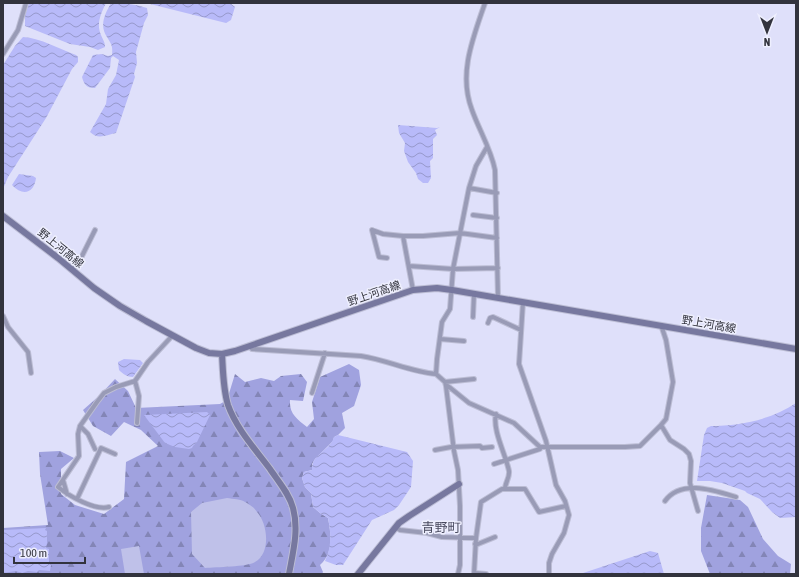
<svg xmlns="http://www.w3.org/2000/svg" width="799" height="577" viewBox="0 0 799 577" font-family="'Asap Condensed','Noto Sans JP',sans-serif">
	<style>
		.forest { fill: url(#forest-firs) }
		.pitch { fill: #bfc1e9 }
		.water { fill: url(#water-waves) }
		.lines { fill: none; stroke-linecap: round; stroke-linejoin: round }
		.street-casing { stroke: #bcbdd4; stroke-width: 6 }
		.secondary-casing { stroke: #bcbdd4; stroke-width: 8 }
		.street { stroke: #999bb6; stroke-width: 4 }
		.secondary { stroke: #77789f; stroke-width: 6 }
		.labels { text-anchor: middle; stroke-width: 3; stroke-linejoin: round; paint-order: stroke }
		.street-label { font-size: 11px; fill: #32333d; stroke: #eeeffe }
		.quarter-label { font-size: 13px; fill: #48495e; stroke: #eeeffe }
	</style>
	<defs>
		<pattern id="forest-firs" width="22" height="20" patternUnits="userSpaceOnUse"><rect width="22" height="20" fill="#a0a2df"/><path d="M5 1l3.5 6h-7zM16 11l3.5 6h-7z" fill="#8385b6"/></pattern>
		<pattern id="water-waves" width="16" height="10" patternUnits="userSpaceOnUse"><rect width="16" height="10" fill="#b8baf9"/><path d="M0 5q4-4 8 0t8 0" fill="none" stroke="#9698cb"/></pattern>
	</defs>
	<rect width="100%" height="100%" fill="#dfe0fa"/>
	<!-- forest -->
	<path class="forest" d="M349,364L359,370L361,385L354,406L342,413L345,428L338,435L334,437L333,441L315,459L312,464V470L304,472L302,478L305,487L311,493L313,507L320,513L328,518C331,534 334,553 320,565L323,572L322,574H3V528L48,525L40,474L39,452L60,451L74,458L61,469V494L75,505L104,514L124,499L126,462L158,446L141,430L124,422L111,436L93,426L83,410L100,395L115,379L128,391L136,408L220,404L227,400L235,374L245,382L261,378L274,381L281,376L301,374L307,382L303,401L290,400C289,414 297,419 307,427L314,419L312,402L320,377Z
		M707,495L740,500L748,507L763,539L778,556L791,564L790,574H710L701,551V528Z"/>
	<!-- pitch -->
	<path class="pitch" d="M227,498C233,499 241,499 245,502C249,504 255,508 257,512C268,524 271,553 255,562C247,567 216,567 205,568L192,554L191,512L202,503Z
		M139,546L144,574H125L121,549Z"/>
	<!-- water -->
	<path class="water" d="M29,3H106C101,13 96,24 101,35C103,40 105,42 105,47L98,50L90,47L70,44L25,26V15Z
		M111,3C124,3 135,4 147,8L148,15L144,23L136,52L137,63L134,74L135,77L116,133C106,135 98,140 90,132L106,104L108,89L116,75L119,60L113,56L111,58L110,68L95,88C87,88 84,85 82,77L93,55L102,54L108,56L112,55C113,45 111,44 107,37C99,25 105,14 111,3Z
		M146,3H230L235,7L231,20L226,23Z
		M23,37C41,38 59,49 76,55L78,57V62L72,69L46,118L8,177L3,189V65L15,46Z
		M398,125L437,128L440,127L435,130L437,135L433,139V158L430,161L431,178L428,183H423L418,179L416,173L408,162L404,151L405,143L399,133Z
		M19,174L33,176L36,178C34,194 22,196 12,185Z
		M124,359L140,360L143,363L133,377C127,377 123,374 119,370L118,362Z
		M796,403V517L780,518L772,512L760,499L747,493L745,491L722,483L710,481H697L704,435L707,428L711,426C740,426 773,419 796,403Z
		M207,412L210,415L197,442L193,446L192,448L189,449L175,447L165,443L144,415Z
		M338,435L407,452L413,461L411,487L399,505L394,510L372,520L343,565H336L325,561C332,546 331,533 328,518L320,513L313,507L311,493L305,487L302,478L304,472L312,470C311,454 330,451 334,437Z
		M46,528L45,530L47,531V543L46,548L49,549V563L51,565L50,571L39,570L37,572L28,571L22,573L16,571L3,573V530Z
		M650,551L658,553L664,574H580Z"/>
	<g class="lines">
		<defs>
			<path id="street" d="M485,3C473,38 458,74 472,110C479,130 491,149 495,170L498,298
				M3,54L18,30L26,3
				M469,188L497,193
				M473,215L497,218
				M372,230L383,234L403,236H423L460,233L497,238
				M372,230L379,257L387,258
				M403,236L413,290
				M409,266L453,269L498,268
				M72,270L80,260L95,230
				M523,302L519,364L546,441L556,485L565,501L569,515L564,533L552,554L549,563V574
				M3,316L8,327L28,352L31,373
				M473,317L474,294
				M488,323L490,318L493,317L521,330
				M440,339L464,341
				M250,346L252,349L361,356C387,360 411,372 436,374
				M135,381L139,396L137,423
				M445,382L474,379
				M446,386H448L469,403L514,423L540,447H625L640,446L661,425L666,419L673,382L666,340L661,325
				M312,393L325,353
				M496,414C492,430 506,455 509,471C510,477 505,483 505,489
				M661,425L670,440L684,449L689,454L691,461L690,483L698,511
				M80,426L88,434L95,449
				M435,450L451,447L480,446L482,448L492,447
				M494,464L540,449V447
				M63,480L67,494
				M77,499L101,448L115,454
				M665,501C681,479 713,490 736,497
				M109,507C95,511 69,496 58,487L79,456L78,434L80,426L97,402L104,393L116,387L135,381L148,362L172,336
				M395,527L400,530L427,533L442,537L476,538
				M475,544H478L495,537
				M474,573L486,574
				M458,574L460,565V506L458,470L454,451L446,386L445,382L436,374L437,359L442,322L450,309L453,269L469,188L476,166L487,147
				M474,574L476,538L481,502L502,489H525L539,512L566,506"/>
			<path id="secondary" d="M3,216L58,258L94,288L120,306L146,321L196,348L209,353L222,354L235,351L413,290L437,288L452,290L796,349
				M222,354C223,370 223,389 228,405C236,428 255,449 270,469C278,481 289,493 293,508C299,530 293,552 289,574
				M358,574L399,523L409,516L459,484"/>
		</defs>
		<!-- street casing -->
		<use href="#street" class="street-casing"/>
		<!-- secondary casing -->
		<use href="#secondary" class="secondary-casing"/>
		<!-- street -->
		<use href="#street" class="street"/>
		<!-- secondary -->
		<use href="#secondary" class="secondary"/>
	</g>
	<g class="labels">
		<!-- street labels -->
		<g class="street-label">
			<text transform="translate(61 248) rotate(39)" y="4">野上河高線</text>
			<text transform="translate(374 293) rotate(-19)" y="4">野上河高線</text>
			<text transform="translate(709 324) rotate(10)" y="4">野上河高線</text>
		</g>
		<!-- quarter labels -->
		<g class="quarter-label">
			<text x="441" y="532">青野町</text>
		</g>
	</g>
	<!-- border -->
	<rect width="799" height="577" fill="none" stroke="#32333d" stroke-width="8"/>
	<!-- north arrow -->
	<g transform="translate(767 32) rotate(180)" stroke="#eeeffe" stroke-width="3" paint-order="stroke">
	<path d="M0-3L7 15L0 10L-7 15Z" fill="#32333d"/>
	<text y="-6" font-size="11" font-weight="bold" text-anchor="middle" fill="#32333d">N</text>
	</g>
	<!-- scale -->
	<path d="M14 557v6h71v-6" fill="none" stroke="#32333d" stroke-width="2"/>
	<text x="20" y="557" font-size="12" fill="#32333d" stroke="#eeeffe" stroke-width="3" paint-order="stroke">100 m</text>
</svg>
